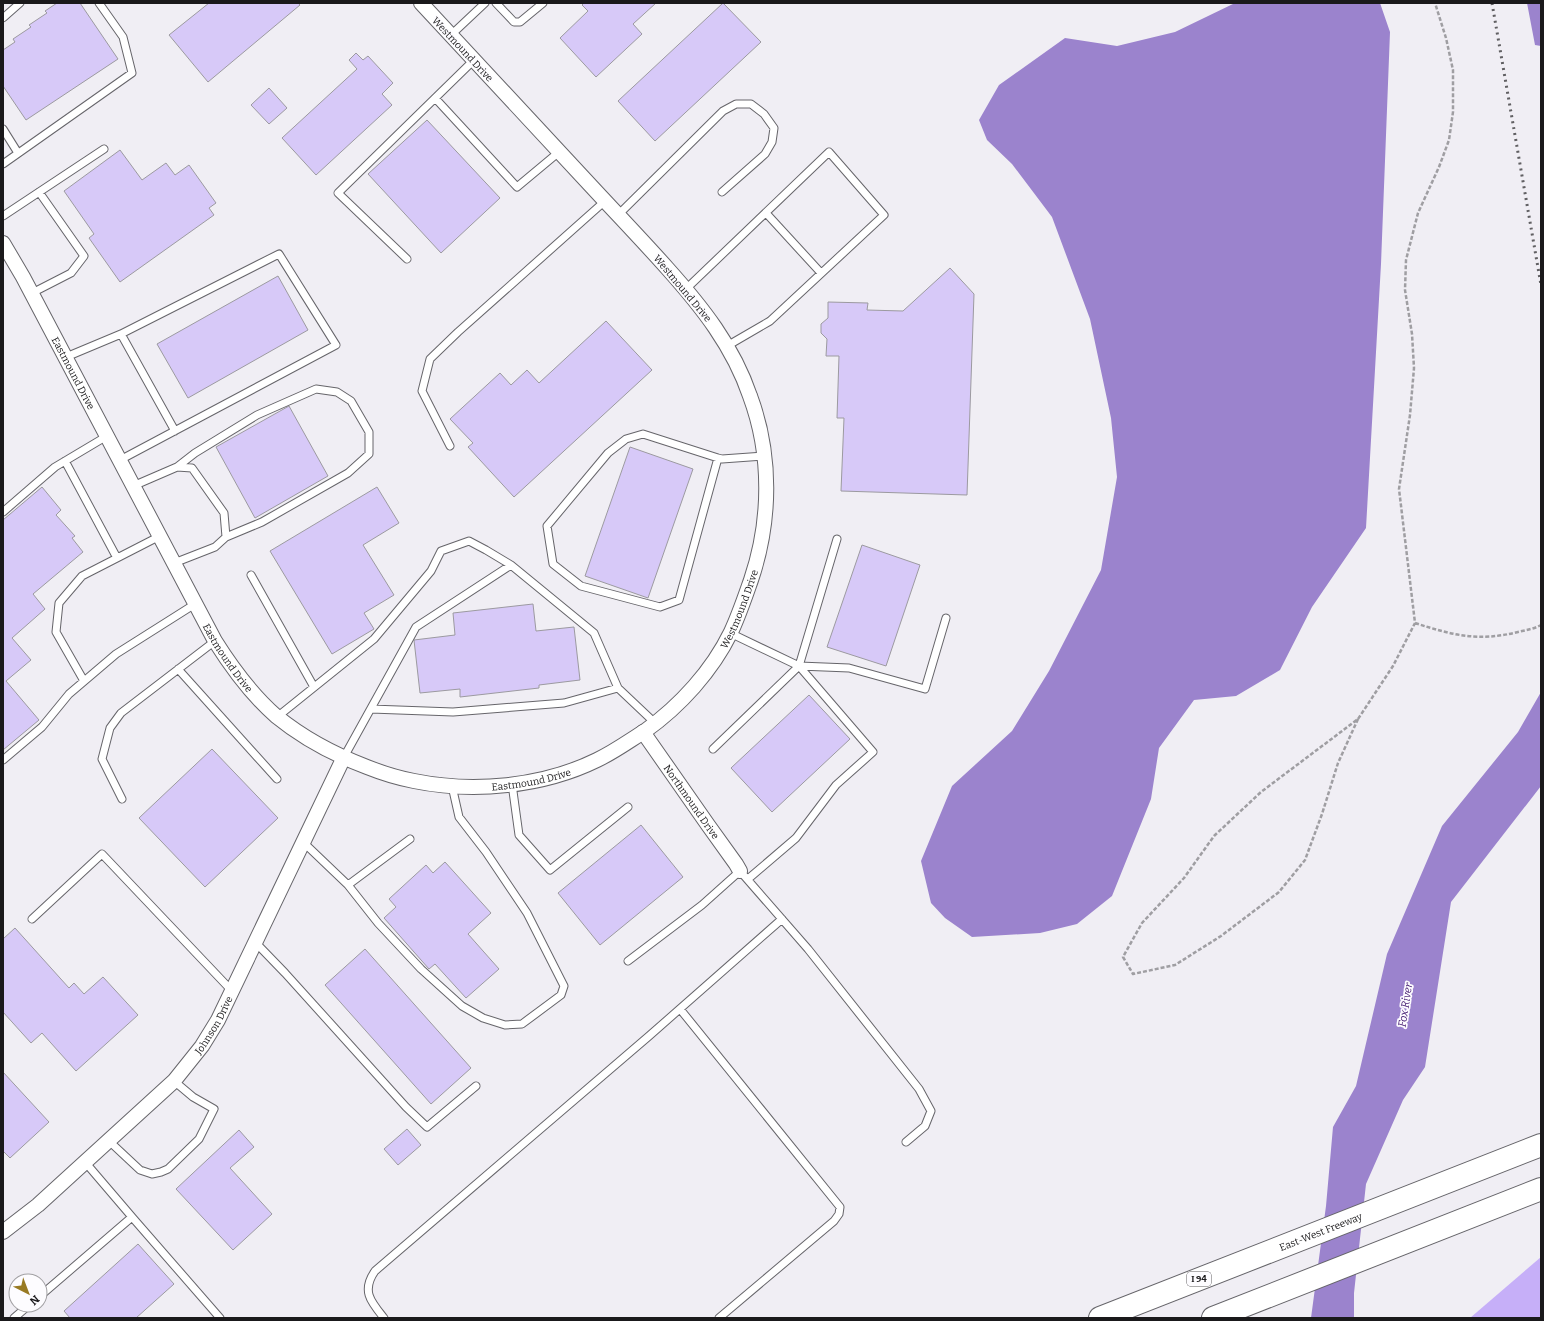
<svg xmlns="http://www.w3.org/2000/svg" width="1544" height="1321" viewBox="0 0 1544 1321" font-family="Bitter,serif">
	<style>
		.green { fill: #c6aff8 }
		.water { fill: #9b83cd }
		.building { fill: #d7c9f8; stroke: #9c9aa0 }
		.lines { fill: none; stroke-linecap: round; stroke-linejoin: round }
		.lane-casing { stroke: #66656a; stroke-width: 9 }
		.street-casing { stroke: #66656a; stroke-width: 16 }
		.highway-casing { stroke: #66656a; stroke-width: 24 }
		.path { stroke: #9f9ea2; stroke-width: 2.5; stroke-dasharray: 4 2; stroke-linecap: butt }
		.lane { stroke: #fff; stroke-width: 7 }
		.street { stroke: #fff; stroke-width: 14 }
		.highway { stroke: #fff; stroke-width: 22 }
		.rail { stroke: #605f62; stroke-width: 3; stroke-dasharray: 2 4; stroke-linecap: butt }
		.labels { text-anchor: middle; stroke-width: 3.5; stroke-linejoin: round; paint-order: stroke }
		.shield { fill: #fdfcff; stroke: #5e5d5f; stroke-width: 1 }
		.shield-label { font-size: 9px; font-weight: bold; fill: #1a191b }
		.street-label { font-size: 10px; fill: #1a191b; stroke: #fdfcff }
		.water-label { font-size: 11px; font-style: italic; fill: #3a1069; stroke: #fdfcff }
	</style>
	<rect width="100%" height="100%" fill="#f0eef4"/>
	<!-- green -->
	<path class="green" d="M1541,1257V1318H1470Z"/>
	<!-- water -->
	<path class="water" d="M1235,3H1380L1390,32L1381,264L1366,528L1312,607L1280,670L1236,696L1194,700L1159,748L1151,799L1112,896L1077,924L1040,933L972,937L945,918L931,903L921,861L952,786L1012,731L1049,671L1101,570L1117,477L1111,418L1090,319L1052,217L1012,164L987,140L979,120L999,85L1065,38L1117,46L1175,32Z
		M1527,3H1541V46L1535,45Z
		M1541,692V786L1451,902L1425,1067L1403,1100L1366,1184L1354,1293V1318H1311L1326,1206L1333,1127L1356,1086L1387,954L1442,826L1518,732Z"/>
	<!-- building -->
	<path class="building" d="M57,3H80L118,59L26,120L3,86V50L15,42L13,39L31,27L29,25L47,13L45,11Z
		M209,3H298L300,5L208,82L169,35Z
		M584,3H656L633,24L642,34L596,77L560,38L588,11L582,5Z
		M723,3L761,42L655,141L618,101Z
		M356,53L363,60L368,56L393,83L382,94L392,105L316,175L282,138L357,69L349,60Z
		M269,88L287,108L269,124L251,105Z
		M427,120L500,198L441,253L368,174Z
		M120,150L142,180L166,163L175,175L189,165L216,203L209,208L214,215L120,282L89,238L94,234L64,191Z
		M950,268L974,294L967,495L841,491L844,418H837L839,356H826L827,339L821,333V324L828,318V302L868,303L867,310L903,311Z
		M278,276L308,330L188,398L157,344Z
		M606,321L652,370L514,497L468,447L473,443L450,419L500,373L511,385L527,370L539,383Z
		M289,406L328,476L255,518L216,447Z
		M630,447L693,469L648,598L585,576Z
		M42,487L61,510L56,515L75,536L72,538L83,552L33,594L45,609L12,638L31,660L6,681L39,720L3,750V520Z
		M377,487L399,523L363,545L394,595L364,613L374,629L332,654L270,551Z
		M862,545L920,565L886,666L827,647Z
		M533,604L536,631L574,627L580,680L539,685V688L460,697V689L420,693L414,640L455,635L453,613Z
		M809,695L850,739L772,812L731,768Z
		M212,749L278,818L205,887L139,818Z
		M641,825L683,877L600,945L558,893Z
		M445,862L491,913L468,934L499,969L466,998L435,964L429,969L384,918L396,907L389,899L426,865L433,873Z
		M15,928L69,988L74,983L84,994L103,977L138,1015L76,1071L42,1033L31,1043L3,1012V939Z
		M365,949L471,1068L431,1104L325,985Z
		M3,1072L49,1122L10,1158L3,1151Z
		M407,1129L421,1145L398,1165L384,1149Z
		M239,1130L254,1147L230,1168L272,1214L233,1250L176,1189Z
		M138,1244L174,1284L136,1318H70L64,1311Z"/>
	<g class="lines">
		<defs>
			<path id="lane" d="M496,3L514,22H520L543,3
				M3,18L20,3
				M451,35L485,3
				M435,98L517,187L559,152
				M3,129L18,153
				M3,164L132,73L123,37L99,3
				M766,213L821,273
				M618,215L723,111L736,104H751L764,114L774,128L772,142L765,154L722,192
				M3,216L104,149
				M407,259L338,193L474,60
				M686,289L829,152L884,215L770,321L727,346
				M32,293L71,273L84,256L39,192
				M121,334L175,431
				M66,357L121,334L279,254L336,345L120,460
				M450,446L422,391L430,359L458,332L605,201
				M718,458L679,600L660,607L581,586L553,564L547,526L608,453L626,439L643,434L718,458L722,459L764,456
				M65,461L117,558
				M177,467L195,453L257,415L316,389L337,392L351,401L369,432V454L348,473L262,522L226,537
				M133,486L177,467L192,468L224,513L226,537L215,547L174,563
				M3,512L55,467L107,436
				M511,565L594,633L618,688
				M251,575L314,687
				M730,633L799,666L849,668L925,689L946,618
				M178,669L277,779
				M84,681L56,632L59,603L82,576L160,536
				M371,709L453,712L564,703L618,688L655,723
				M277,717L374,639L431,571L441,551L469,541L486,550L511,565L416,627L344,757
				M713,749L799,666L837,539
				M3,760L42,727L69,694L116,654L195,604
				M512,784L519,835L550,870L628,807
				M122,799L102,759L110,728L121,713L215,641
				M303,842L348,885L378,923L421,969L462,1006L483,1018L505,1025L522,1024L561,995L564,986L527,913L486,852L459,817L452,786
				M748,879L796,838L836,785L873,752L799,666
				M348,885L410,839
				M32,919L102,854L232,991
				M255,942L285,973L406,1107L427,1127L476,1086
				M628,961L702,905L740,871L808,949L919,1089L931,1111L925,1126L906,1142
				M680,1009L840,1207L839,1214L834,1221L719,1318
				M109,1141L140,1170L152,1174L161,1172L168,1169L199,1139L214,1109L193,1097L174,1081
				M132,1217L220,1318
				M40,1296L132,1217L85,1162
				M14,1318L29,1305
				M384,1318C371,1302 361,1291 375,1271L649,1036L782,919"/>
			<g id="street">
				<path id="s1" d="M3,243L23,277L215,641C232,668 252,695 276,716C303,738 335,755 367,767C382,773 398,778 414,781C473,793 542,787 597,760C614,752 629,741 645,731C680,706 712,671 731,632C739,615 745,597 751,580C771,521 772,455 750,396C733,346 702,307 667,268C643,241 617,214 592,187C535,126 478,65 421,3"/>
				<path id="s2" d="M643,732L708,825L736,864L740,871"/>
				<path id="s3" d="M3,1232L38,1205L174,1081L202,1046L218,1020L344,757"/>
			</g>
			<g id="highway">
				<path id="s4" d="M1100,1318L1541,1145"/>
				<path d="M1213,1318L1541,1189"/>
			</g>
		</defs>
		<!-- lane casing -->
		<use href="#lane" class="lane-casing"/>
		<!-- street casing -->
		<use href="#street" class="street-casing"/>
		<!-- highway casing -->
		<use href="#highway" class="highway-casing"/>
		<!-- path -->
		<path class="path" d="M1415,623C1452,635 1478,642 1518,632C1526,630 1534,629 1541,625
			M1358,719L1338,763L1322,814L1305,860L1279,892L1221,936L1175,965L1133,974L1123,957L1142,923L1184,878L1214,836L1261,792L1358,719L1393,666L1415,623L1399,489L1410,415L1414,368L1412,334L1405,290L1406,260L1418,213L1439,167L1449,140L1453,112V70L1446,38L1435,3"/>
		<!-- lane -->
		<use href="#lane" class="lane"/>
		<!-- street -->
		<use href="#street" class="street"/>
		<!-- highway -->
		<use href="#highway" class="highway"/>
		<!-- rail -->
		<path class="rail" d="M1492,3L1541,285"/>
	</g>
	<g class="labels">
		<!-- shield labels -->
		<rect class="shield" x="1187" y="1272" width="24" height="14" rx="3"/>
		<g class="shield-label">
			<text x="1199" y="1282">I 94</text>
		</g>
		<!-- street labels -->
		<g class="street-label">
			<text transform="translate(463 49) rotate(47)" y="4">Westmound Drive</text>
			<text transform="translate(683 288) rotate(50)" y="4">Westmound Drive</text>
			<text dy="4" stroke="none"><textPath href="#s1" startOffset="148">Eastmound Drive</textPath></text>
			<text dy="4" stroke="none"><textPath href="#s1" startOffset="1102">Westmound Drive</textPath></text>
			<text dy="4" stroke="none"><textPath href="#s1" startOffset="472">Eastmound Drive</textPath></text>
			<text dy="4" stroke="none"><textPath href="#s1" startOffset="820">Eastmound Drive</textPath></text>
			<text dy="4" stroke="none"><textPath href="#s2" startOffset="85">Northmound Drive</textPath></text>
			<text dy="4" stroke="none"><textPath href="#s3" startOffset="297">Johnson Drive</textPath></text>
			<text dy="4" stroke="none"><textPath href="#s4" startOffset="237">East-West Freeway</textPath></text>
		</g>
		<!-- water labels -->
		<g class="water-label">
			<text transform="translate(1405 1005) rotate(-81)" y="4">Fox River</text>
		</g>
	</g>
	<!-- border -->
	<rect width="1544" height="1321" fill="none" stroke="#1a191b" stroke-width="8"/>
	<!-- north arrow -->
	<g transform="translate(28 1293) rotate(138)"><circle r="19" fill="#fdfcff" stroke="#a2a1a4"/>
	<path d="M0-3L7 15L0 10L-7 15Z" fill="#987a23"/>
	<text y="-6" font-size="11" font-weight="bold" text-anchor="middle" fill="#1a191b">N</text>
	</g>
</svg>
